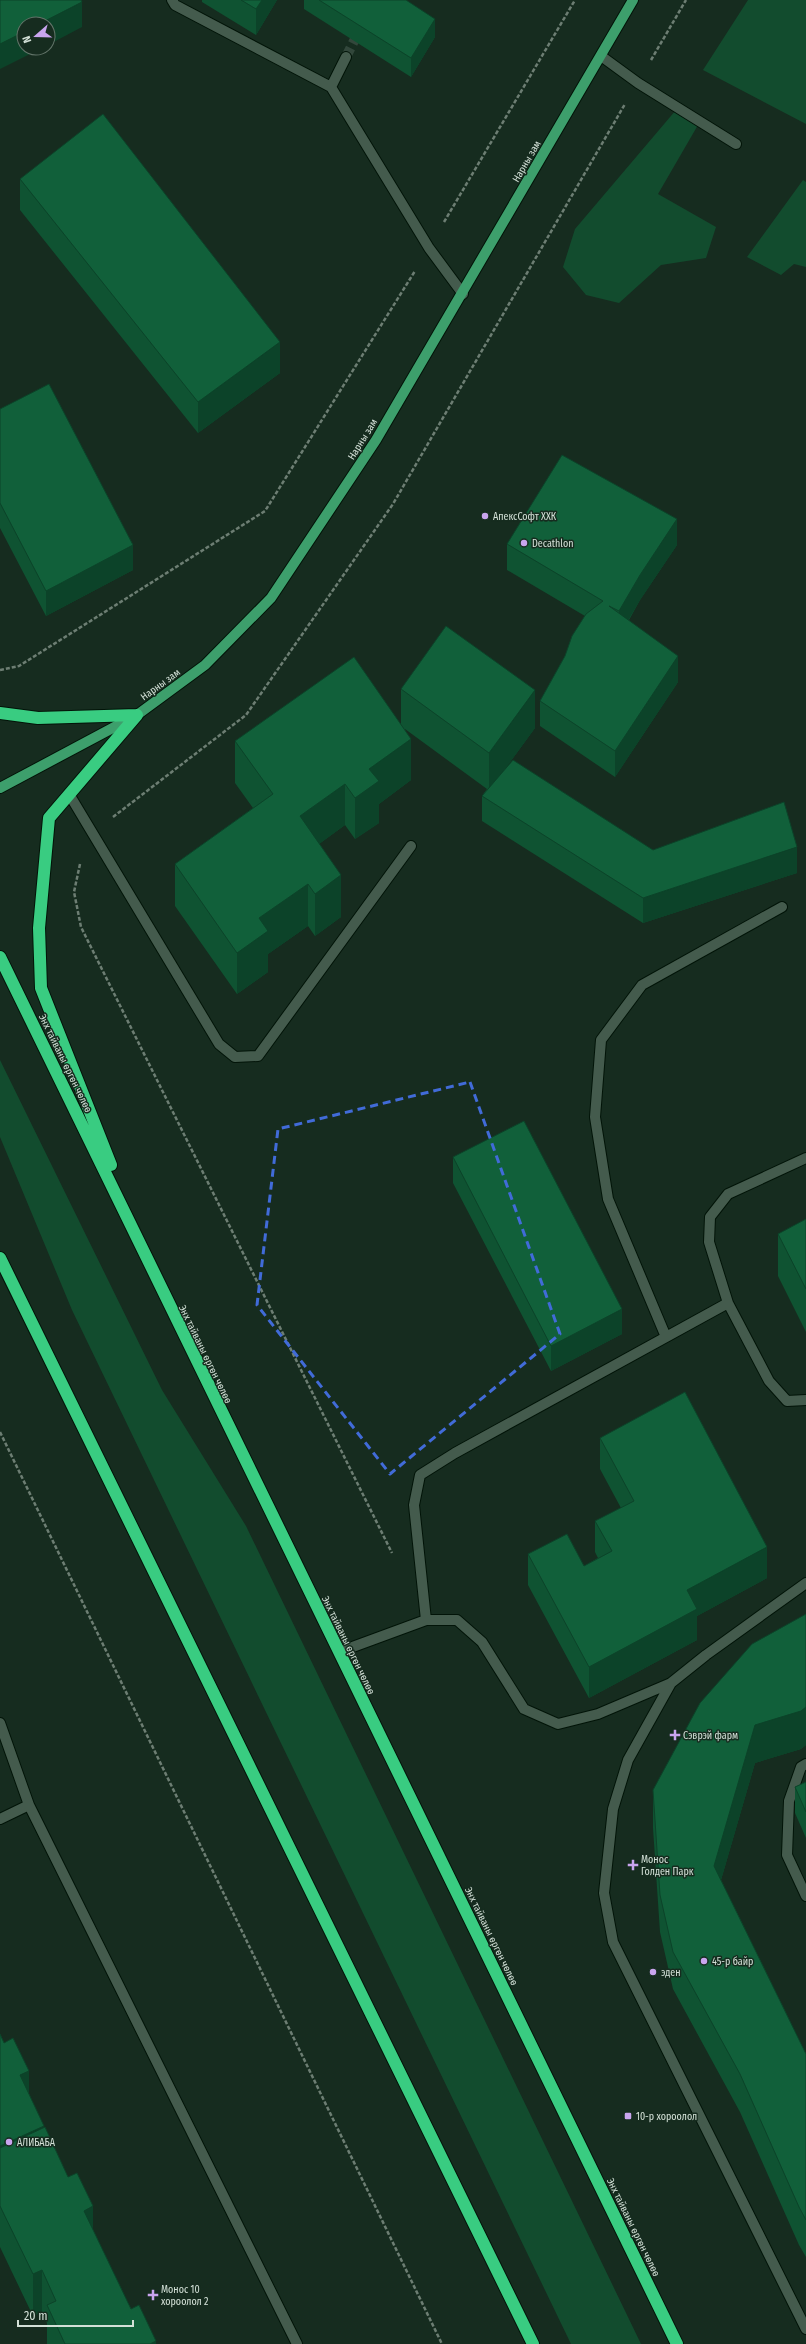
<svg xmlns="http://www.w3.org/2000/svg" width="806" height="2344" viewBox="0 0 806 2344" font-family="'Fira Sans Condensed',sans-serif">
	<style>
		.green { fill: #124c2e }
		.lines { fill: none; stroke-linecap: round; stroke-linejoin: round }
		.minor-tunnel { stroke: #32473b; stroke-width: 10; stroke-dasharray: 10 5; stroke-linecap: butt }
		.minor-casing { stroke: #021408; stroke-width: 12 }
		.major-casing { stroke: #021408; stroke-width: 12 }
		.highway-casing { stroke: #021408; stroke-width: 14 }
		.path { stroke: #6d7e73; stroke-width: 2.5; stroke-dasharray: 4 2; stroke-linecap: butt }
		.minor { stroke: #445b4d; stroke-width: 10 }
		.major { stroke: #3d9f6c; stroke-width: 10 }
		.highway { stroke: #39cc81; stroke-width: 12 }
		.wall { fill: #0f5332 }
		.shaded-wall { fill: #0c4329 }
		.building { fill: #11603a; stroke: #0c4329 }
		.marked { fill: none; stroke: #416bd8; stroke-width: 3; stroke-dasharray: 8 5; stroke-linejoin: round }
		.poi-dot { fill: #c9a5ee; stroke: #162c1f; stroke-width: 1.5 }
		.labels { text-anchor: middle; stroke-width: 3; stroke-linejoin: round; paint-order: stroke }
		.street-label { font-size: 10px; fill: #d3e0d7; stroke: #162c1f }
		.poi-label { font-size: 10px; fill: #d3e0d7; stroke: #162c1f; text-anchor: start }
	</style>
	<rect width="100%" height="100%" fill="#162c1f"/>
	<!-- green -->
	<path class="green" d="M748,0H806V124L703,70Z
		M676,110L698,125L658,194L716,227L706,258L661,265L619,303L586,295L563,267L575,229Z
		M803,180L806,182V267L794,264L781,275L747,257Z
		M0,1060L162,1390L246,1526L641,2344H571L72,1310L0,1137Z"/>
	<g class="lines">
		<!-- minor-tunnel -->
		<path class="minor-tunnel" d="M346,57L360,29"/>
		<defs>
			<path id="minor" d="M172,0L175,5L331,87
				M601,56L638,83L736,144
				M346,57L331,87L429,248L463,294
				M69,794L219,1044L235,1057L258,1056L411,846
				M806,1158L728,1194L710,1217L709,1242L728,1303L769,1381L787,1401L806,1400
				M666,1337L608,1199L595,1117L601,1040L642,985L782,907
				M426,1620L414,1505L420,1475L455,1453L728,1303
				M339,1652L426,1620H457L482,1642L524,1709L558,1724L598,1714L671,1683L706,1655L806,1583
				M671,1683L628,1760L613,1809L604,1893L613,1942L806,2329
				M0,1723L29,1805L297,2344
				M806,1764L801,1767L789,1801L787,1855L806,1896
				M0,1819L29,1805"/>
			<path id="major" d="M0,788L137,715L205,665L271,598L376,440L633,0"/>
			<path id="highway" d="M0,713L38,718L137,715
				M0,957L677,2344
				M111,1165L41,988L39,928L49,818L137,715
				M0,1258L533,2344"/>
		</defs>
		<!-- minor casing -->
		<use href="#minor" class="minor-casing"/>
		<!-- major casing -->
		<use href="#major" class="major-casing"/>
		<!-- highway casing -->
		<use href="#highway" class="highway-casing"/>
		<!-- path -->
		<path class="path" d="M651,60L686,0
			M444,222L575,0
			M0,670L19,666L265,511L415,271
			M113,817L246,715L393,504L625,104
			M80,864L74,892L81,927L392,1553
			M0,1432L442,2344"/>
		<!-- minor -->
		<use href="#minor" class="minor"/>
		<!-- major -->
		<use href="#major" class="major"/>
		<!-- highway -->
		<use href="#highway" class="highway"/>
	</g>
	<!-- wall -->
	<path class="wall" d="M202,0H277L256,35L202,2Z
		M304,0H406L435,37L411,77L304,9Z
		M20,179L280,373L198,433L20,210Z
		M0,409L133,570L46,616L0,528Z
		M507,544L677,545L640,600L629,620L678,682L615,777L540,726V701L565,656L585,616L507,570Z
		M401,689L535,728L505,769L653,850L797,873L643,923L482,821V796L487,789L405,729L411,780L379,804V823L355,839L345,825L319,844L341,917L315,936L308,926L268,954V972L237,994L175,906V864L253,808L235,783V741L401,725Z
		M453,1157L622,1334L551,1371L453,1183Z
		M806,1219V1332L778,1276V1234Z
		M600,1438L767,1578L697,1616V1640L589,1698L528,1585V1554L584,1566L598,1558L595,1552V1521L621,1508L600,1469Z
		M806,1614V1745L801,1749L755,1763L721,1880L806,2054V2257L799,2245L740,2112L673,1989L660,1932L653,1828V1790Z
		M806,1782V1838L795,1813V1787Z
		M0,2034L29,2094L44,2128L131,2309L156,2344H47V2323L42,2312L33,2316L0,2247Z"/>
	<!-- shaded-wall -->
	<path class="shaded-wall" d="M262,0H277L256,35V9Z
		M82,2V27L48,45V24H39Z
		M435,19V37L411,77V58Z
		M24,32V48H42L0,69V44Z
		M280,342V373L198,433V402Z
		M677,519V545L640,600L619,636V611L640,575Z
		M133,545V570L46,616V591Z
		M678,656V682L615,777V751Z
		M535,690V728L489,791V753Z
		M411,739V780L379,804V823L355,839V798L369,769Z
		M345,784V825L300,858V816Z
		M797,847V873L643,923V898Z
		M341,875V917L315,936V894Z
		M308,884V926L268,954V972L237,994V953L259,918Z
		M622,1309V1334L551,1371V1346Z
		M767,1547V1578L697,1616V1640L589,1698V1667L687,1590Z
		M806,1707V1745L801,1749L755,1763L714,1904V1866L755,1725Z
		M29,2071V2113L20,2075Z
		M44,2126V2168L0,2188V2146Z
		M93,2206V2248L84,2211Z
		M42,2270V2312L33,2316V2274Z
		M156,2341V2344H150Z"/>
	<!-- building -->
	<path class="building" d="M0,0H81L82,2L39,24H24V32L0,44Z
		M241,0H262L256,9Z
		M319,0H406L435,19L411,58Z
		M103,114L280,342L198,402L20,179Z
		M49,384L133,545L46,591L0,503V409Z
		M562,455L677,519L640,575L619,611L609,606L678,656L615,751L540,701L565,656L572,636L586,614L603,601L507,544Z
		M446,626L535,690L489,753L401,689Z
		M354,657L411,739L369,769L379,781L355,798L345,784L300,816L341,875L315,894L308,884L259,918L268,931L237,953L175,864L273,794L235,741Z
		M513,760L653,850L784,802L797,847L643,898L482,796Z
		M524,1121L622,1309L551,1346L453,1157Z
		M806,1219V1289L778,1234Z
		M685,1392L767,1547L687,1590L697,1609L589,1667L528,1554L567,1534L584,1566L612,1551L595,1521L634,1501L600,1438Z
		M806,1614V1707L801,1711L755,1725L714,1866L806,2054V2220L799,2207L740,2074L673,1952L660,1895L653,1790L700,1703L752,1644Z
		M806,1782V1812L795,1787Z
		M0,2034L4,2043L13,2038L29,2071L20,2075L44,2126L0,2146Z
		M45,2127L68,2177L77,2173L93,2206L84,2211L131,2309L139,2305L156,2341L150,2344H65L47,2305L56,2301L42,2270L33,2274L0,2206V2148Z"/>
	<!-- marked area -->
	<path class="marked" d="M470,1082L560,1334L390,1474L257,1305L278,1129Z"/>
	<!-- markers -->
	<g class="poi-dot">
		<circle cx="485" cy="516" r="4"/>
		<circle cx="524" cy="543" r="4"/>
		<path d="M673 1729h4v4h4v4h-4v4h-4v-4h-4v-4h4z"/>
		<path d="M631 1859h4v4h4v4h-4v4h-4v-4h-4v-4h4z"/>
		<circle cx="704" cy="1961" r="4"/>
		<circle cx="653" cy="1972" r="4"/>
		<rect x="624" y="2112" width="8" height="8" rx="2"/>
		<circle cx="9" cy="2142" r="4"/>
		<path d="M151 2289h4v4h4v4h-4v4h-4v-4h-4v-4h4z"/>
	</g>
	<g class="labels">
		<!-- street labels -->
		<g class="street-label">
			<text transform="translate(526 161) rotate(-60)" y="4">Нарны зам</text>
			<text transform="translate(362 439) rotate(-58)" y="4">Нарны зам</text>
			<text transform="translate(160 684) rotate(-36)" y="4">Нарны зам</text>
			<text transform="translate(66 1063) rotate(64)" y="4">Энх тайваны өргөн чөлөө</text>
			<text transform="translate(206 1354) rotate(64)" y="4">Энх тайваны өргөн чөлөө</text>
			<text transform="translate(349 1645) rotate(64)" y="4">Энх тайваны өргөн чөлөө</text>
			<text transform="translate(492 1936) rotate(64)" y="4">Энх тайваны өргөн чөлөө</text>
			<text transform="translate(634 2227) rotate(64)" y="4">Энх тайваны өргөн чөлөө</text>
		</g>
		<!-- poi labels -->
		<g class="poi-label">
			<text x="493" y="520">АпексСофт ХХК</text>
			<text x="532" y="547">Decathlon</text>
			<text x="683" y="1739">Сэврэй фарм</text>
			<text x="641" y="1863">Монос<tspan x="641" dy="12">Голден Парк</tspan></text>
			<text x="712" y="1965">45-р байр</text>
			<text x="661" y="1976">эден</text>
			<text x="636" y="2120">10-р хороолол</text>
			<text x="17" y="2146">АЛИБАБА</text>
			<text x="161" y="2293">Монос 10<tspan x="161" dy="12">хороолол 2</tspan></text>
		</g>
	</g>
	<!-- north arrow -->
	<g transform="translate(36 36) rotate(250)"><circle r="19" fill="#162c1f" stroke="#627469"/>
	<path d="M0-3L7 15L0 10L-7 15Z" fill="#c9a5ee"/>
	<text y="-6" font-size="11" font-weight="bold" text-anchor="middle" fill="#d3e0d7">N</text>
	</g>
	<!-- scale -->
	<path d="M18 2320v6h115v-6" fill="none" stroke="#d3e0d7" stroke-width="2"/>
	<text x="24" y="2320" font-size="12" fill="#d3e0d7" stroke="#162c1f" stroke-width="3" paint-order="stroke">20 m</text>
</svg>
